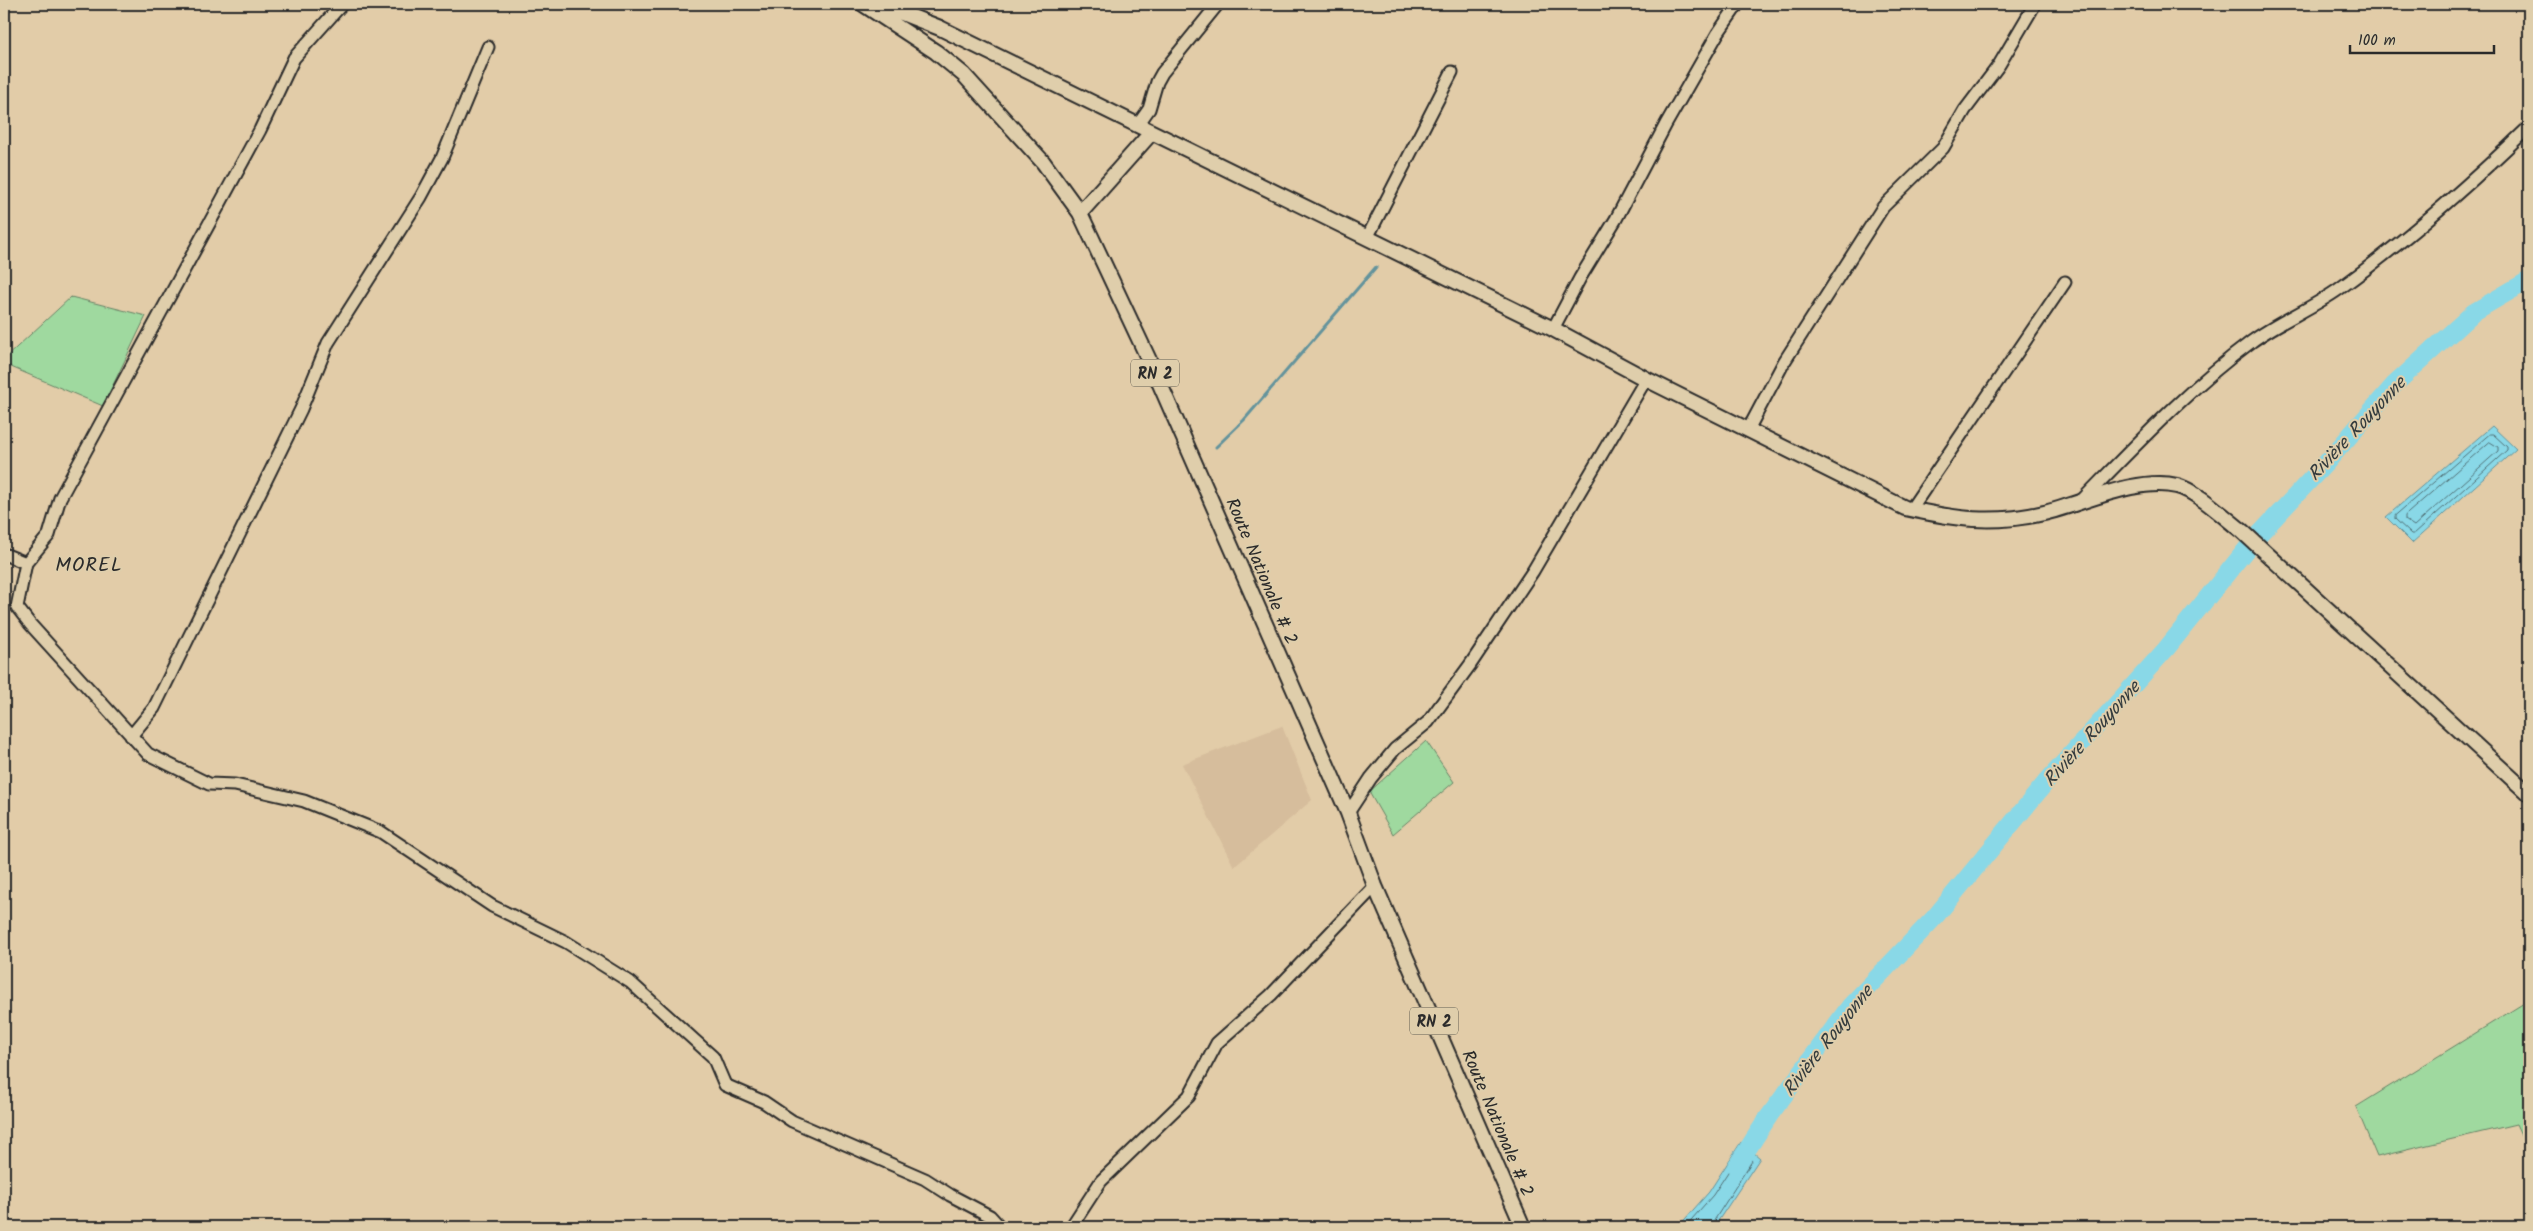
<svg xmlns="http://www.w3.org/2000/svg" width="2533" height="1231" viewBox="0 0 2533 1231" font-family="Kalam,sans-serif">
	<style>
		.built { fill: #d6bd9c }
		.green { fill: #9fd99f; stroke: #658265 }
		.water { fill: #89d8e7; stroke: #63939c }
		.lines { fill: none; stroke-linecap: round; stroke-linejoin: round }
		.shore { stroke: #517076; stroke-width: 1 }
		.stream { stroke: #63939c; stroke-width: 3 }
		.river { stroke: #89d8e7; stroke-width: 18 }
		.minor-casing { stroke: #2b2b2b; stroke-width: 15 }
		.major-casing { stroke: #2b2b2b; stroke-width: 18 }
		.minor { stroke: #dfceab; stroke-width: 11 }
		.major { stroke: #dfceab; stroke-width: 14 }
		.labels { text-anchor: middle; stroke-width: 4; stroke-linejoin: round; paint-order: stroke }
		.shield { fill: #dfceab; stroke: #615c51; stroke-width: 1 }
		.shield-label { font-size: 16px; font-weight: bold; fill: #2b2b2b }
		.street-label { font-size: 18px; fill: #2b2b2b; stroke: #dfceab }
		.water-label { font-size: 19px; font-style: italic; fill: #343c3e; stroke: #dfceab }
		.quarter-label { font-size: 20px; letter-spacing: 1px; fill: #2b2b2b; stroke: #dfceab }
	</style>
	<rect width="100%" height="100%" fill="#e2cca8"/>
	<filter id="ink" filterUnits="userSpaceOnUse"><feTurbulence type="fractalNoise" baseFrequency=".02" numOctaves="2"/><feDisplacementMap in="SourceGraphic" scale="10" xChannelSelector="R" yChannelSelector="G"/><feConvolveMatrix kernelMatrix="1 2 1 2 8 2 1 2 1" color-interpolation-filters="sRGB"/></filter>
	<g filter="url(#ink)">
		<!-- built -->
		<path class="built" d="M1282,726L1312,800L1234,867L1182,764Z"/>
		<!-- green -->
		<path class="green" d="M71,297L146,316L103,406L4,364V359Z
			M1426,741L1454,782L1393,834L1369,792Z
			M2529,1000V1152L2516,1124L2377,1157L2356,1107Z"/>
		<!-- water -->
		<path class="water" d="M2492,426L2516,449L2412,543L2386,517Z
			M1741,1142L1760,1158L1714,1227H1678L1709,1192Z"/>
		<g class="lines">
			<!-- shore -->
			<path class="shore" d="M2490,434H2493L2507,447V450L2414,534H2411L2395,519V516Z
				M2490,442L2498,447V451L2414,526L2405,520V516Z
				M1685,1227L1713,1195L1741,1152L1744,1151L1752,1161L1710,1227"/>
			<!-- stream -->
			<path class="stream" d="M1216,447L1244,420L1376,267"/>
			<!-- river -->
			<path class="river" d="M1736,1167L1769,1116L1850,1006L1934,918L2047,781L2166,649L2253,541L2326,463L2394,385L2474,312L2529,280"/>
			<defs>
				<path id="minor" d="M342,4L294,58L260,130L60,498L49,535L26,563L17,607L30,624L148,754L209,784L235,785L304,801L381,832L492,906L566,942L630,982L713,1057L725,1085L764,1102L792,1121L925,1179L950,1195L990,1216L1000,1227
					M1137,126L1149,109L1157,82L1162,73L1218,4
					M1367,238L1452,72
					M1553,329L1580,278L1616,219L1666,124L1718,33L1738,4
					M1749,428L1784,362L1883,207L1943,148L1965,110L1999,65L2035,4
					M2082,500C2136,445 2189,388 2251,342C2278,322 2311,309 2339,289C2407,240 2469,185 2529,127
					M1911,509L2065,282
					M4,554L26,563
					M131,736L154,708L301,409L328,343L421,197L442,158L488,47
					M1348,813L1371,778L1395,749L1428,722L1470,665L1533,571L1646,379
					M1071,1227L1101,1181L1189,1096L1217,1043L1271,995L1375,886"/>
				<path id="major" d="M863,4L936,52L964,75L1043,162L1080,213L1156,375L1348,813L1375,886L1523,1227
					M879,4L940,28L1553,329L1646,379L1905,508C1955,519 1992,525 2044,513C2082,504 2138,476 2177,486C2197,491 2225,518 2242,531L2529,794
					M1080,213L1151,133"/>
			</defs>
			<!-- minor casing -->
			<use href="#minor" class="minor-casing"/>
			<!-- major casing -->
			<use href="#major" class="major-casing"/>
			<!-- minor -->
			<use href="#minor" class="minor"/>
			<!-- major -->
			<use href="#major" class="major"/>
		</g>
	</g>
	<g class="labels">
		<!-- shield labels -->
		<g class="shield">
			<rect x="1131" y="359.5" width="48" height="27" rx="4"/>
			<rect x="1410" y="1007.5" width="48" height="27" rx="4"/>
		</g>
		<g class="shield-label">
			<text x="1155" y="379">RN 2</text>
			<text x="1434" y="1027">RN 2</text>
		</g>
		<!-- street labels -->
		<g class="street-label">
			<text transform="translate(1262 571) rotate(67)" y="6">Route Nationale # 2</text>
			<text transform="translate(1498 1123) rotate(67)" y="6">Route Nationale # 2</text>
		</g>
		<!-- water labels -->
		<g class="water-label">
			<text transform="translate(2356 428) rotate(-47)" y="7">Rivière Rouyonne</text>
			<text transform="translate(2091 733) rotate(-48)" y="7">Rivière Rouyonne</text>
			<text transform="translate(1827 1040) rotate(-52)" y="7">Rivière Rouyonne</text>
		</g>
		<!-- quarter labels -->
		<g class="quarter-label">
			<text x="89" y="571">MOREL</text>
		</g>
	</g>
	<!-- margin -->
	<rect width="2533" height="1231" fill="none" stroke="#dfceab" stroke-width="20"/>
	<rect x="10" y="10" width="2513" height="1211" fill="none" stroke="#2b2b2b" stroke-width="2" filter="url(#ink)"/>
	<!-- scale -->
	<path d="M2350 45v8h144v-8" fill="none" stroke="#2b2b2b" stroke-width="2.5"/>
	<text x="2358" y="45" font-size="15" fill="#2b2b2b" stroke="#dfceab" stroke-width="4" paint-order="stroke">100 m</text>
</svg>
